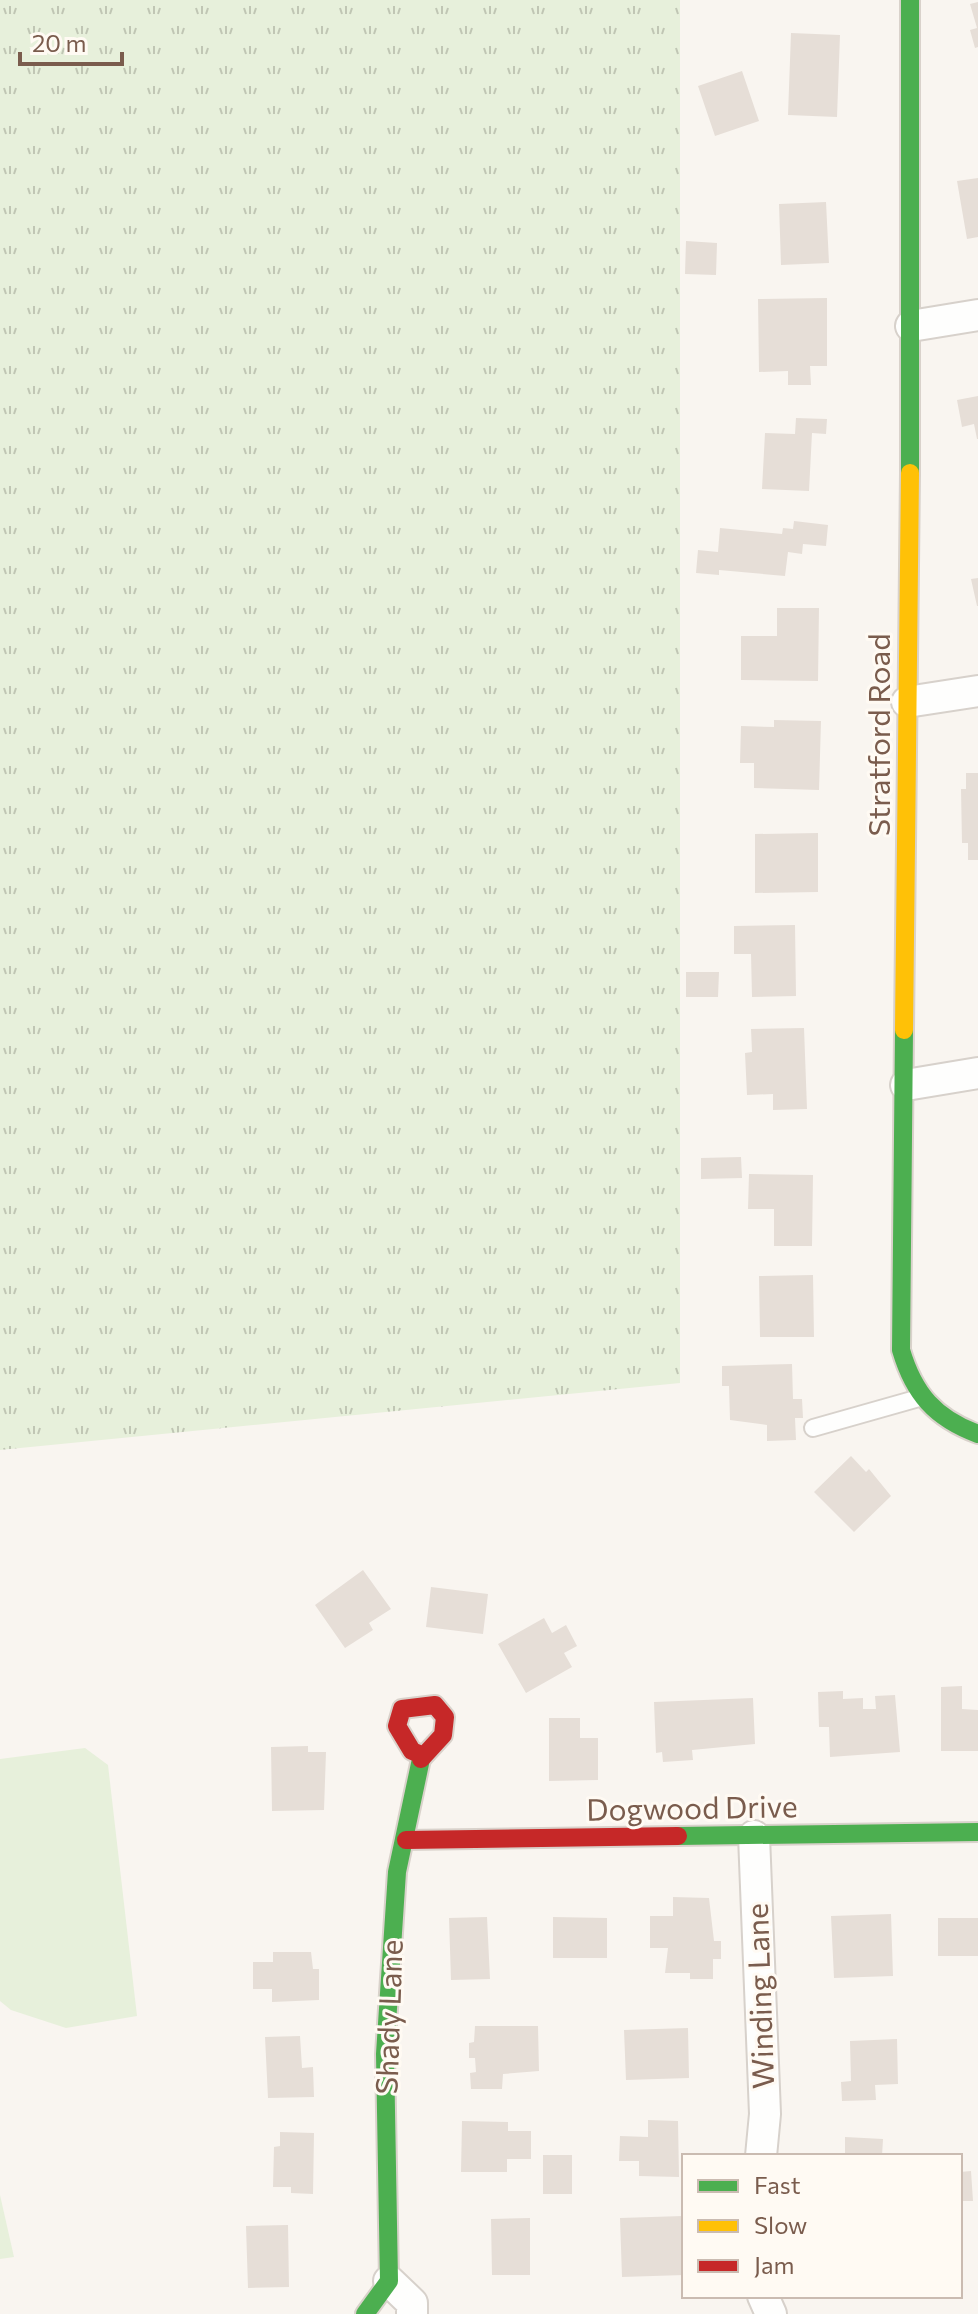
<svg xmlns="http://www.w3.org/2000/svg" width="978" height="2314" viewBox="0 0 978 2314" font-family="Commissioner,sans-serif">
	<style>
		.grass { fill: url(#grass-tufts) }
		.pitch { fill: #e7f0db }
		.building { fill: #e6ded7 }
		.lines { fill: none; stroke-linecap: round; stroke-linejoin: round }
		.lane-casing { stroke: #d7d1cb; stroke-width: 20 }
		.street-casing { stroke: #d7d1cb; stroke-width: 34 }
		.fast-casing { stroke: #d9d2cb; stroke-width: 22 }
		.slow-casing { stroke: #d9d2cb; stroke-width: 22 }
		.jam-casing { stroke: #d9d2cb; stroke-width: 22 }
		.lane { stroke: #fefefd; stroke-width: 16 }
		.street { stroke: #fefefd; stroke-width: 30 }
		.fast { stroke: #4caf50; stroke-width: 18 }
		.slow { stroke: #ffc107; stroke-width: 18 }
		.jam { stroke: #c62828; stroke-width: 18 }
		.labels { text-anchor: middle; stroke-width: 6; stroke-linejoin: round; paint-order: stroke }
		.street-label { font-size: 30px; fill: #7a5c4d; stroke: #fffaf3 }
	</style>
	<defs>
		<pattern id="grass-tufts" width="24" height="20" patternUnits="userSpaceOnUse" patternTransform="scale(2)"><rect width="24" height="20" fill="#e7f0db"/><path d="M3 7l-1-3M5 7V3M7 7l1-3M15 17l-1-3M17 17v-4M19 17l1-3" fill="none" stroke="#c0c6b4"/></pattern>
	</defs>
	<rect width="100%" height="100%" fill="#f9f5f0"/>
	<!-- grass -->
	<path class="grass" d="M0,0H680V1383L0,1450Z"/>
	<!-- pitch -->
	<path class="pitch" d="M85,1748L108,1765L137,2016L66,2028L11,2010L0,2001V1759Z
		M0,2195L14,2257L0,2259Z"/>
	<!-- building -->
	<path class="building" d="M978,2V47L975,48L970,30L977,28L970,4Z
		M791,33L840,35L837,117L788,115Z
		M742,71L759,121L715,136L698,86Z
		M978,178V237L967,239L957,181Z
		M826,202L829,263L781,265L779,204Z
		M686,241L717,243L716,275L685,274Z
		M827,298V366H810L811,385H788V371L759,372L758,299Z
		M978,396V439H977L974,424L962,427L957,400Z
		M796,418L827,419L826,434L812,433L809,491L762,489L765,433L795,434Z
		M794,521L828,525L826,546L803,544L802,554L788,552L785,576L719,570V575L696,573L698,550L718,552L720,528L782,534L783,528L793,529Z
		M978,578V606H977L971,579Z
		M777,608H819L818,681L741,680V636H777Z
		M774,720L821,721L819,790L754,788V763H740L741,726L774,727Z
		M966,773H978V860H968V843H962L961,789H966Z
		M818,833V892L755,893V834Z
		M795,925L796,996L752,997L751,954H734V926Z
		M686,972H719L718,997H686Z
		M804,1028L807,1109L773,1110V1094L747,1095L745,1053L752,1052L751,1029Z
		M741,1157L742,1178L701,1179V1158Z
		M749,1174L813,1175L812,1246H774V1209H748Z
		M813,1275L814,1337H760L759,1276Z
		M792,1364L793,1399H802L803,1418H795L796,1440L767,1441V1425L730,1420L729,1386H722V1366Z
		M851,1456L866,1472L869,1469L891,1496L854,1532L814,1492Z
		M363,1570L391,1609L369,1623L373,1630L345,1648L315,1605Z
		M431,1587L488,1594L483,1634L426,1627Z
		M544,1618L552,1633L566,1625L577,1646L564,1653L572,1667L526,1693L498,1644Z
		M962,1686V1709L978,1710V1751H941V1687Z
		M843,1691V1699L863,1698V1709H876L875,1696L895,1695L900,1752L830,1757L829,1727H819L818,1692Z
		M753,1698L755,1744L692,1750L693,1760L663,1762L662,1752L656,1753L654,1702Z
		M549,1718H580V1738H598V1780L549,1781Z
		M308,1746V1752H326L324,1810L272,1811L271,1747Z
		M673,1897L709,1898L714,1941H721V1959H713V1979H690V1973H665L668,1948H650V1916H673Z
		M891,1914L893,1976L834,1978L831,1916Z
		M487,1917L490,1979L451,1980L449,1918Z
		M553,1917L607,1918V1958H553Z
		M938,1918H978V1956H938Z
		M273,1952H311L313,1969H319V2000L272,2002V1989H253V1962H273Z
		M475,2026H538L539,2071L503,2074L502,2089H471L470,2073L476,2072L475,2058H469V2043L474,2042Z
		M688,2028L689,2078L626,2080L624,2030Z
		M300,2036L302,2068L313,2067L314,2097L268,2098L265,2037Z
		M897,2039L898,2084L875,2085L876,2100L842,2101L841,2082L851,2081L850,2041Z
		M648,2120L678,2121L679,2177L639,2176V2161H619L620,2136L648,2137Z
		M462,2121L508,2122V2131H531V2159H507V2172H461Z
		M280,2132L314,2133L313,2194L291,2193V2187H273L274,2147L280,2146Z
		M845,2137L883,2139L882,2156H845Z
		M543,2155H572V2194H543Z
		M971,2171L973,2201H960V2172Z
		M683,2216L684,2275L622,2277L620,2218Z
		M530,2218V2275H492L491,2219Z
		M288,2225L289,2287L248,2288L246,2226Z"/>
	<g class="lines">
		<defs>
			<path id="lane" d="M813,1428L919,1398"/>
			<path id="street" d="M911,326L978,315
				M907,702L978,691
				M906,1085L978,1073
				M754,1836L765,2114L761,2156
				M389,2281L412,2303V2314
				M763,2296L771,2314"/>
			<path id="fast" d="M910,473V0
				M904,1030L901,1350C914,1394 935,1418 978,1434
				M678,1836L978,1832
				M365,2314L389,2281L385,2054L397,1872L421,1759"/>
			<path id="slow" d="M904,1030L910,473"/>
			<path id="jam" d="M421,1759L443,1735L445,1717L435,1705L402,1709L397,1726L412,1751L422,1755
				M406,1840L678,1836"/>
		</defs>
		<!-- lane casing -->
		<use href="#lane" class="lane-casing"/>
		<!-- street casing -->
		<use href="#street" class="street-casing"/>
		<!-- fast casing -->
		<use href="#fast" class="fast-casing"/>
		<!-- slow casing -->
		<use href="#slow" class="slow-casing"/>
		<!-- jam casing -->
		<use href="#jam" class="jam-casing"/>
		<!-- lane -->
		<use href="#lane" class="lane"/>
		<!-- street -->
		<use href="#street" class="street"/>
		<!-- fast -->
		<use href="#fast" class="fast"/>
		<!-- slow -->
		<use href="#slow" class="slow"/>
		<!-- jam -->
		<use href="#jam" class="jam"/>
	</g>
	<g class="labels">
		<!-- street labels -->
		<g class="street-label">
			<text transform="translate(880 735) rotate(-90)" y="10">Stratford Road</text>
			<text transform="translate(692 1809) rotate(-1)" y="10">Dogwood Drive</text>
			<text transform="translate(761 1996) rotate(-92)" y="10">Winding Lane</text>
			<text transform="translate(390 2017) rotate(-88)" y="10">Shady Lane</text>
		</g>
	</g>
	<!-- legend -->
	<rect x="682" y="2154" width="280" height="144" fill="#fffaf3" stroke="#cabbb1" stroke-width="2"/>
	<rect x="698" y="2180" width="40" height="12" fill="#4caf50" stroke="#cabbb1" stroke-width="2"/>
	<text x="754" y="2194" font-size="24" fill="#7a5c4d">Fast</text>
	<rect x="698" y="2220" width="40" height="12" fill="#ffc107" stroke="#cabbb1" stroke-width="2"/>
	<text x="754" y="2234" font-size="24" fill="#7a5c4d">Slow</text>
	<rect x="698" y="2260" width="40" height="12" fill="#c62828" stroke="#cabbb1" stroke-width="2"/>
	<text x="754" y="2274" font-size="24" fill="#7a5c4d">Jam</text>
	<!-- scale -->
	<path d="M20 52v12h102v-12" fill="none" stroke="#7a5c4d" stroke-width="4"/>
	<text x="32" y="52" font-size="24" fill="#7a5c4d" stroke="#fffaf3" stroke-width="6" paint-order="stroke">20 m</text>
</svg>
